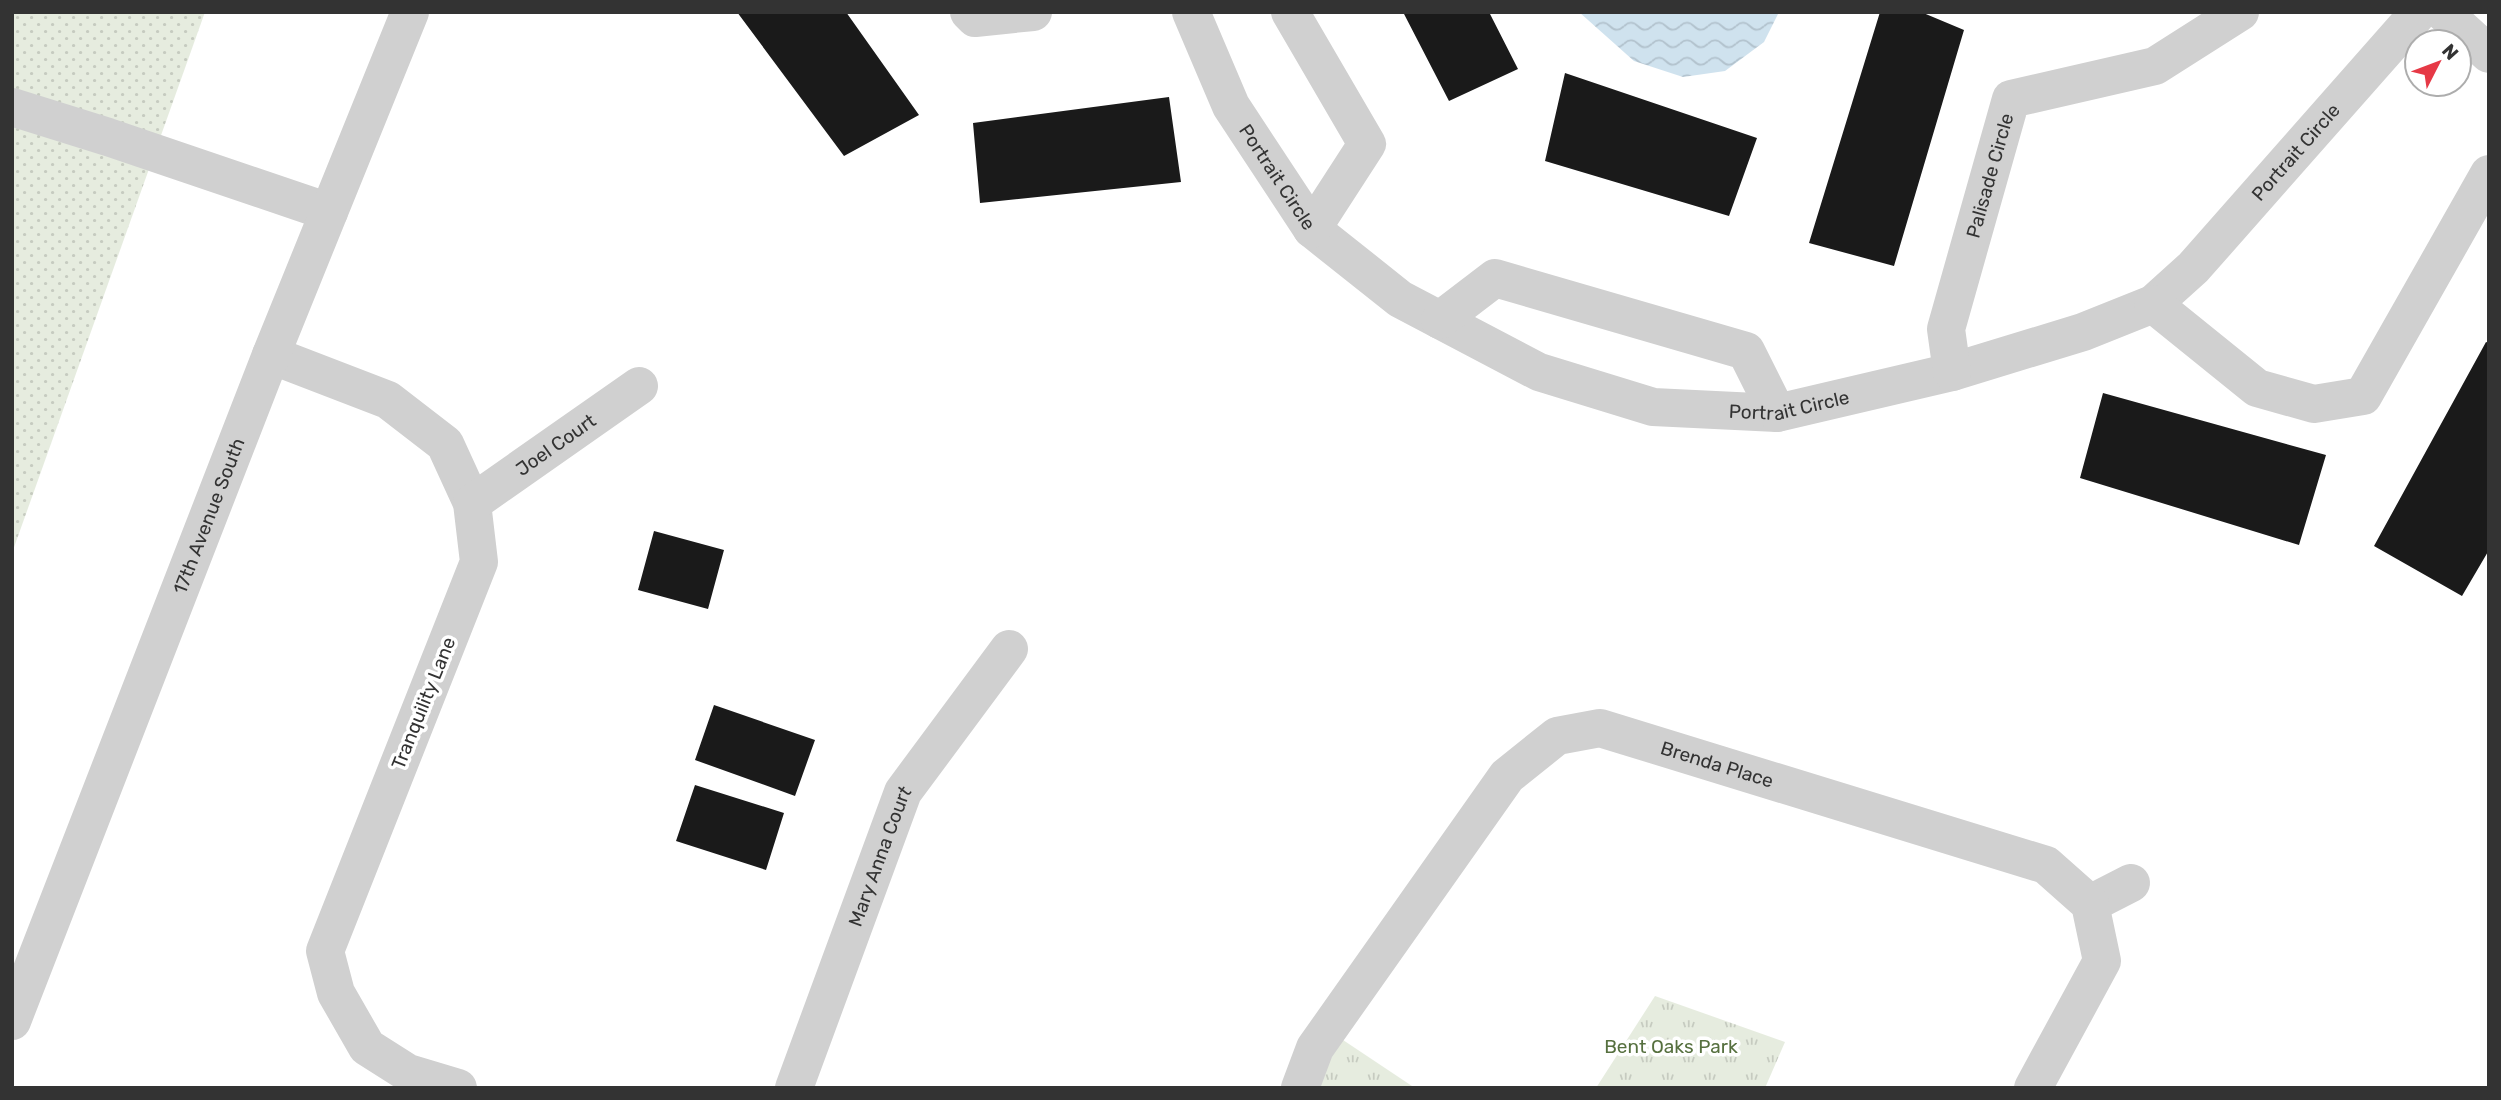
<svg xmlns="http://www.w3.org/2000/svg" width="2501" height="1100" viewBox="0 0 2501 1100" font-family="Rubik,sans-serif">
	<style>
		.grass { fill: url(#grass-dots) }
		.park { fill: url(#park-tufts) }
		.water { fill: url(#water-waves) }
		.building { fill: #1a1a1a }
		.lines { fill: none; stroke-linecap: round; stroke-linejoin: round }
		.minor { stroke: #d0d0d0; stroke-width: 38 }
		.labels { text-anchor: middle; stroke-width: 7; stroke-linejoin: round; paint-order: stroke }
		.street-label { font-size: 19px; fill: #333; stroke: #fff }
		.park-label { font-size: 19px; fill: #56703f; stroke: #fff }
	</style>
	<defs>
		<pattern id="grass-dots" width="8" height="8" patternUnits="userSpaceOnUse" patternTransform="scale(1.75)"><rect width="8" height="8" fill="#e6ecdf"/><path d="M2 2h.1M6 6h.1" fill="none" stroke="#c6cbc0" stroke-width="1.8" stroke-linecap="round"/></pattern>
		<pattern id="park-tufts" width="24" height="20" patternUnits="userSpaceOnUse" patternTransform="scale(1.75)"><rect width="24" height="20" fill="#e6ecdf"/><path d="M3 7l-1-3M5 7V3M7 7l1-3M15 17l-1-3M17 17v-4M19 17l1-3" fill="none" stroke="#c6cbc0"/></pattern>
		<pattern id="water-waves" width="16" height="10" patternUnits="userSpaceOnUse" patternTransform="scale(1.75)"><rect width="16" height="10" fill="#cfe2ee"/><path d="M0 5q4-4 8 0t8 0" fill="none" stroke="#b2c2cd"/></pattern>
	</defs>
	<rect width="100%" height="100%" fill="#fff"/>
	<!-- grass -->
	<path class="grass" d="M12,12H205L12,553Z"/>
	<!-- park -->
	<path class="park" d="M1655,996L1785,1042L1765,1088H1596Z
		M1328,1030L1415,1088H1303Z"/>
	<!-- water -->
	<path class="water" d="M1579,12H1779L1764,42L1725,71L1683,77L1634,61Z"/>
	<!-- building -->
	<path class="building" d="M737,12H846L919,115L844,156Z
		M1403,12H1489L1518,69L1449,101Z
		M1880,12H1921L1964,30L1894,266L1809,243Z
		M1565,73L1757,138L1729,216L1545,161Z
		M1169,97L1181,182L980,203L973,123Z
		M2486,342L2489,343V550L2462,596L2374,546Z
		M2103,393L2326,455L2299,545L2080,478Z
		M654,531L724,550L708,609L638,590Z
		M714,705L815,740L795,796L695,760Z
		M695,785L784,813L766,870L676,841Z"/>
	<g class="lines">
		<!-- minor -->
		<g class="minor">
			<path d="M969,12L975,18L1033,12"/>
			<path id="s1" d="M1191,12L1231,106L1312,229L1400,299L1539,372L1653,407L1777,413L1952,372L2083,332L2153,304L2193,268L2419,12"/>
			<path d="M1290,12L1367,144L1312,229"/>
			<path d="M2443,12L2489,54"/>
			<path d="M12,107L108,137L329,212"/>
			<path d="M2153,304L2257,388L2314,404L2363,396L2489,174"/>
			<path d="M1440,320L1495,278L1746,351L1777,413"/>
			<path d="M271,355L388,400L445,444L472,503L479,562L325,951L336,993L367,1047L408,1073L458,1088"/>
			<path id="s2" d="M1952,372L1946,329L2011,99L2155,66L2240,12"/>
			<path id="s3" d="M472,503L639,386"/>
			<path d="M2090,904L2131,883"/>
			<path id="s4" d="M12,1021L271,355L410,12"/>
			<path id="s5" d="M794,1088L903,792L1009,649"/>
			<path id="s6" d="M1300,1088L1315,1048L1507,776L1557,736L1600,728L2046,865L2090,904L2102,961L2033,1088"/>
		</g>
	</g>
	<g class="labels">
		<!-- street labels -->
		<g class="street-label">
			<text dy="7" stroke="none"><textPath href="#s1" startOffset="1363">Portrait Circle</textPath></text>
			<text dy="7" stroke="none"><textPath href="#s1" startOffset="187">Portrait Circle</textPath></text>
			<text dy="7" stroke="none"><textPath href="#s2" startOffset="203">Palisade Circle</textPath></text>
			<text dy="7" stroke="none"><textPath href="#s1" startOffset="775">Portrait Circle</textPath></text>
			<text dy="7" stroke="none"><textPath href="#s3" startOffset="102">Joel Court</textPath></text>
			<text dy="7" stroke="none"><textPath href="#s4" startOffset="542">17th Avenue South</textPath></text>
			<text transform="translate(423 703) rotate(-68)" y="7">Tranquility Lane</text>
			<text dy="7" stroke="none"><textPath href="#s6" startOffset="606">Brenda Place</textPath></text>
			<text dy="7" stroke="none"><textPath href="#s5" startOffset="247">Mary Anna Court</textPath></text>
		</g>
		<!-- park labels -->
		<g class="park-label">
			<text x="1671" y="1053">Bent Oaks Park</text>
		</g>
	</g>
	<!-- border -->
	<rect width="2501" height="1100" fill="none" stroke="#333333" stroke-width="28"/>
	<!-- north arrow -->
	<g transform="translate(2438 63) rotate(48)"><circle r="33" fill="#ffffff" stroke="#adadad" stroke-width="2"/>
	<path d="M0-5L12 26L0 18L-12 26Z" fill="#e63946"/>
	<text y="-10" font-size="19" font-weight="bold" text-anchor="middle" fill="#333333">N</text>
	</g>
</svg>
